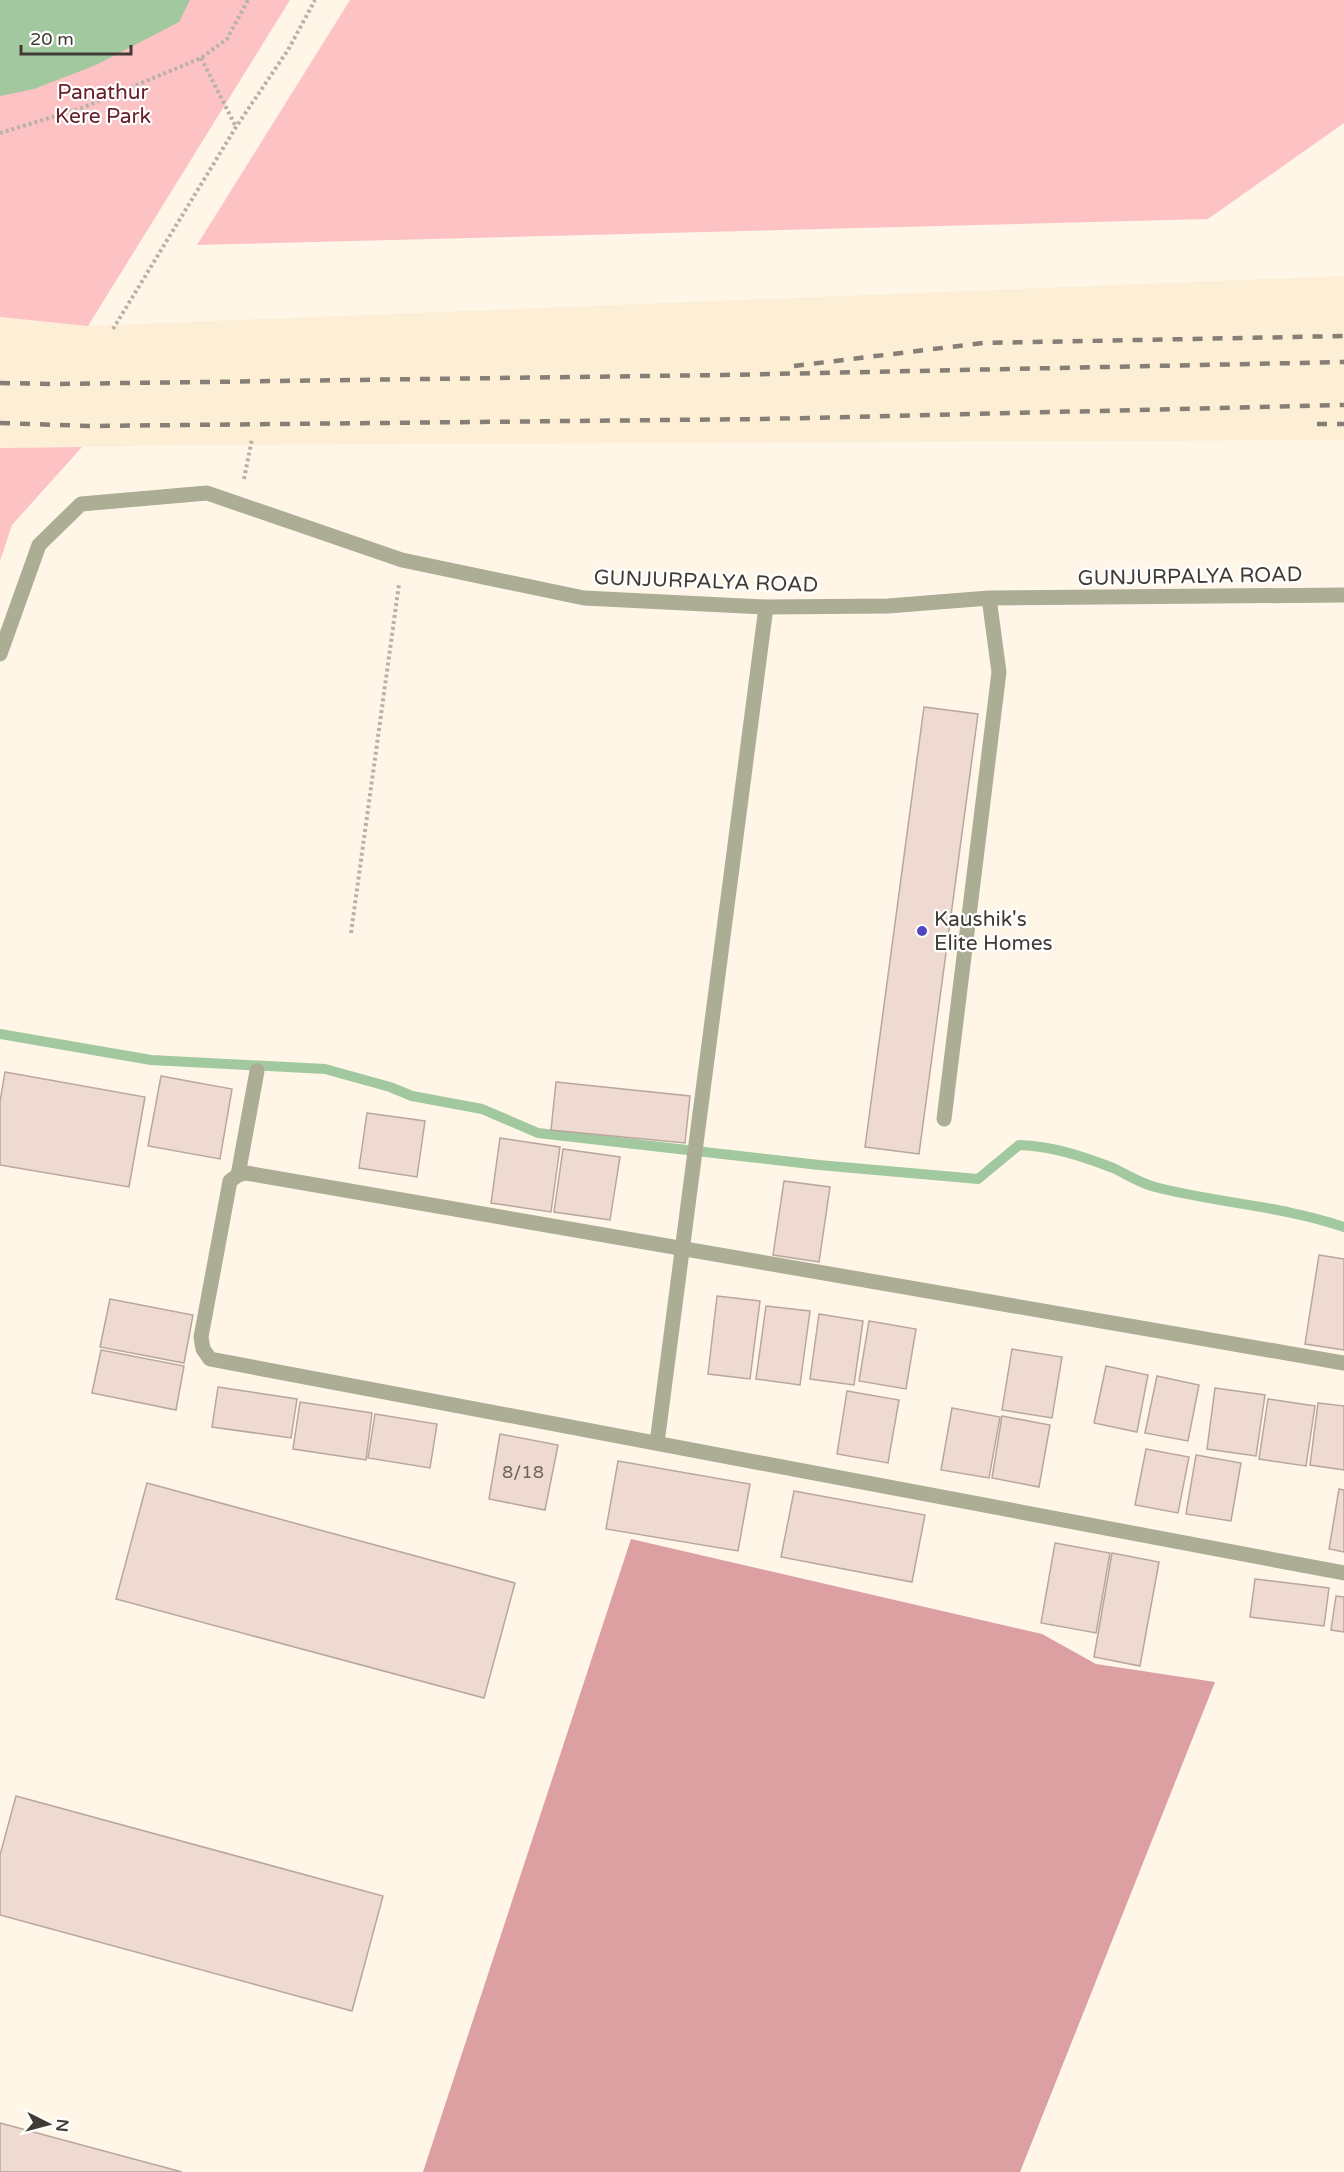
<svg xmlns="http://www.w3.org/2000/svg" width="1344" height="2172" viewBox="0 0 1344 2172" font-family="'Varela Round',sans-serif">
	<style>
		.built { fill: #fdeed6 }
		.green { fill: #fcc2c4 }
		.forest { fill: #dc9fa2 }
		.water { fill: #a1c89e }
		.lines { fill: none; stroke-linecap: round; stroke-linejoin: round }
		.stream { stroke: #a1c89e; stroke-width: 10 }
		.building { fill: #eedad0; stroke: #b9a69c; stroke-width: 1.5 }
		.path { stroke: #b9b2a7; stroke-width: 4; stroke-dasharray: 3 3; stroke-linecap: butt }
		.minor { stroke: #abad95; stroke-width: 15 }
		.rail { stroke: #857f76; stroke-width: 4.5; stroke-dasharray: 10 10; stroke-linecap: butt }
		.poi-dot { fill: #5148c0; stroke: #fff; stroke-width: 2 }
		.labels { text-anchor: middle; stroke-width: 4.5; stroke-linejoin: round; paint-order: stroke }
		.number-label { font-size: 18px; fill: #6c645c }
		.park-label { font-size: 21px; fill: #68202a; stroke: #fff }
		.street-label { font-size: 21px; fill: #403c35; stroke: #fff }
		.poi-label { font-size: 21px; fill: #403c35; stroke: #fff; text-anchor: start }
	</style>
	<rect width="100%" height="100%" fill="#fff6e8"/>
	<!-- built -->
	<path class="built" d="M1344,276V440L208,445L0,448V317L88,326Z"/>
	<!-- green -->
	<path class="green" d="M0,0H290L88,326L0,317Z
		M350,0H1344V123L1208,219L197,245Z
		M82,447L12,525L0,561V448Z"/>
	<!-- forest -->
	<path class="forest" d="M631,1539L1042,1634L1096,1664L1215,1682L1020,2172H423Z"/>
	<!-- water -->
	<path class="water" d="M0,0H190L179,22L96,65L34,89L0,96Z"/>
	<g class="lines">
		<!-- stream -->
		<path class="stream" d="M0,1034L151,1060L325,1069L390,1087L412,1096L482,1109L538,1133L819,1165L978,1179L1019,1145C1052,1146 1082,1156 1113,1168C1126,1174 1140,1183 1155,1187C1217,1203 1283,1206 1344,1227"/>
	</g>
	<!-- building -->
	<path class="building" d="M924,707L978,714L919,1154L865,1147Z
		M5,1072L145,1097L129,1187L0,1165V1102Z
		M161,1076L232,1089L220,1159L148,1146Z
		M556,1082L690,1096L685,1143L551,1130Z
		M367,1113L425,1121L417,1177L359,1168Z
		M500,1138L560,1147L551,1212L491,1203Z
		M563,1149L620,1157L610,1220L554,1212Z
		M784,1181L830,1187L819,1262L773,1255Z
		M1319,1255L1344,1259V1350L1305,1344Z
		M717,1296L760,1301L750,1379L708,1374Z
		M110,1299L193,1315L184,1363L100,1347Z
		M766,1306L810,1311L800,1385L756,1379Z
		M819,1314L863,1321L854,1385L810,1379Z
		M869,1321L916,1329L906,1389L859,1381Z
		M1012,1349L1062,1357L1052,1418L1002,1410Z
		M101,1350L184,1366L176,1410L92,1393Z
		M1106,1366L1148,1375L1137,1432L1094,1423Z
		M1157,1376L1199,1385L1188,1441L1145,1433Z
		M218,1387L297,1399L291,1438L212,1427Z
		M1215,1388L1265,1395L1256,1456L1207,1449Z
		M847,1391L899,1400L888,1463L837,1454Z
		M1268,1399L1315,1406L1306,1466L1259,1459Z
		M300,1402L372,1413L366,1460L293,1449Z
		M1318,1403L1344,1406V1470L1310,1465Z
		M952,1408L1000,1417L989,1478L941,1470Z
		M375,1414L437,1424L430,1468L368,1458Z
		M1002,1416L1050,1425L1039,1487L992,1478Z
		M500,1434L558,1445L545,1510L489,1499Z
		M1146,1449L1189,1457L1178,1513L1135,1505Z
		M1196,1455L1241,1463L1231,1521L1186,1514Z
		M618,1461L750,1484L738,1551L606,1529Z
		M147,1483L515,1583L484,1698L116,1599Z
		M1339,1489L1344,1490V1552L1329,1549Z
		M794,1491L925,1515L912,1582L781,1557Z
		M1055,1543L1110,1553L1096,1633L1041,1623Z
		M1112,1553L1159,1562L1140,1666L1094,1657Z
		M1255,1579L1329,1588L1324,1626L1250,1617Z
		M1336,1596L1344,1597V1632L1331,1630Z
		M16,1796L383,1896L352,2011L0,1915V1855Z
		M0,2123L182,2172H0Z"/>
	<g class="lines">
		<!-- path -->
		<path class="path" d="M201,58L236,127
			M0,133L82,108L201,58L227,39L248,0
			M113,329L236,127L288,50L315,0
			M244,479L252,439
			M351,933L399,584"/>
		<!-- minor -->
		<path class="minor" d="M0,654L39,545L81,504L207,493L402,560L584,598L766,607L888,606L989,598L1344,595
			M944,1119L999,672L989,598
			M238,1175L257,1071
			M1344,1363L246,1173L238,1175L230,1181L201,1337L203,1349L210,1359L1344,1573
			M657,1443L766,607"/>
		<!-- rail -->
		<path class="rail" d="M794,366L983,343L1344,336
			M0,383L55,384L723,375L1344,362
			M0,423L89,426L764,419L1344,405
			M1317,424H1344"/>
	</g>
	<!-- markers -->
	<circle class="poi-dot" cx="922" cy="931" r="6"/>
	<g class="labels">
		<!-- number labels -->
		<g class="number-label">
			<text x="523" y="1478">8/18</text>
		</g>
		<!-- park labels -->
		<g class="park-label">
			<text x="103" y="99">Panathur<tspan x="103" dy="24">Kere Park</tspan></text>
		</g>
		<!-- street labels -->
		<g class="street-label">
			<text transform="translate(1190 576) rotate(-1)" y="7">GUNJURPALYA ROAD</text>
			<text transform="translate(706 581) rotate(2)" y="7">GUNJURPALYA ROAD</text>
		</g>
		<!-- poi labels -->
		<g class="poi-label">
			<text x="934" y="926">Kaushik's<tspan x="934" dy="24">Elite Homes</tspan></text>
		</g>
	</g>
	<!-- north arrow -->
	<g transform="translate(48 2124) rotate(96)" stroke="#ffffff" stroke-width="4.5" paint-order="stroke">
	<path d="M0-4.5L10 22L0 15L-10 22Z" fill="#403c35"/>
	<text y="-9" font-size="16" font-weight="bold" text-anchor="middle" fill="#403c35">N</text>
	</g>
	<!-- scale -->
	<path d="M21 45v9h110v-9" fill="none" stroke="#403c35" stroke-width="3"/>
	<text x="30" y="45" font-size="18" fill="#403c35" stroke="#ffffff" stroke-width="4.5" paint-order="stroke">20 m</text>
</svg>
